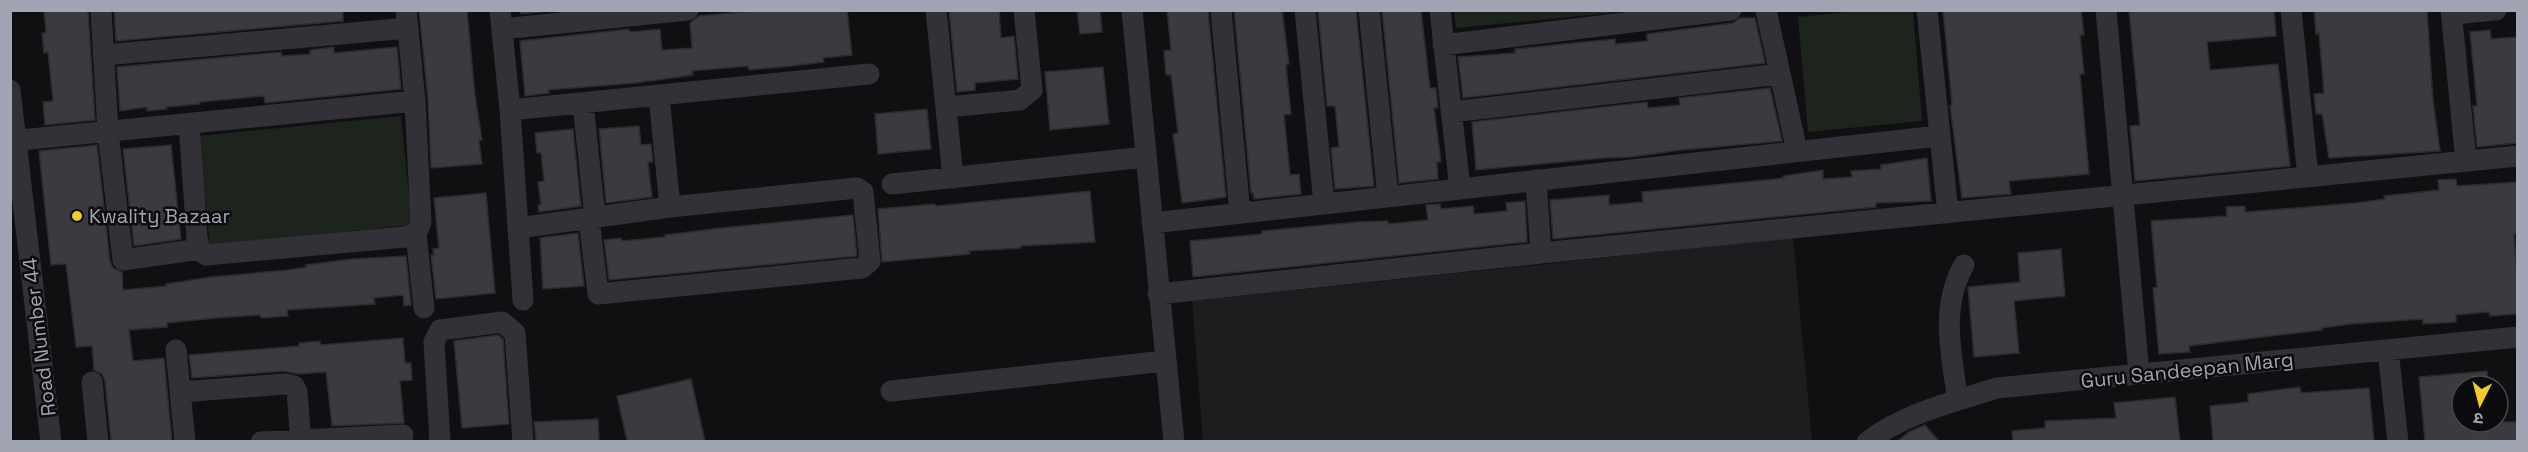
<svg xmlns="http://www.w3.org/2000/svg" width="2528" height="452" viewBox="0 0 2528 452" font-family="'Space Grotesk','Noto Sans Devanagari',sans-serif">
	<style>
		.built { fill: #1d1c1f }
		.green { fill: #1d241e }
		.building { fill: #3a3a3f; stroke: #2b2a2e; stroke-width: 1.5 }
		.lines { fill: none; stroke-linecap: round; stroke-linejoin: round }
		.minor { stroke: #313137; stroke-width: 21 }
		.poi-dot { fill: #f2cb28; stroke: #0c0b0d; stroke-width: 2 }
		.labels { text-anchor: middle; stroke-width: 5; stroke-linejoin: round; paint-order: stroke }
		.poi-label { font-size: 20px; fill: #a1a4b3; stroke: #0c0b0d; text-anchor: start }
		.street-label { font-size: 20px; fill: #a1a4b3; stroke: #0c0b0d }
	</style>
	<rect width="100%" height="100%" fill="#101012"/>
	<!-- built -->
	<path class="built" d="M1793,238L1812,441H1203L1192,301Z"/>
	<!-- green -->
	<path class="green" d="M1454,10H1631V11L1456,28Z
		M1867,10L1913,11L1922,121L1808,132L1798,17Z
		M401,116L412,225L210,245L198,136Z"/>
	<!-- building -->
	<path class="building" d="M44,10H88L95,120L45,125L43,102L53,101L48,52L44,53L42,33H46Z
		M114,10H343V21L116,41Z
		M419,10H467L475,95L482,140H479L482,164L431,168L428,100Z
		M520,10H558L521,14Z
		M763,10H847L852,55L823,58L824,62L791,66L749,70L748,66L692,71L693,75L635,83L548,90L549,93L525,96L520,41L629,29L630,32L660,29L662,50L692,48L690,23L699,16Z
		M949,10H999L1001,38L1014,36L1018,79L975,83V90L957,92Z
		M1077,10H1100L1102,32L1080,34Z
		M1167,10H1208L1226,197L1182,203L1173,134L1178,133L1174,100L1171,75H1166L1164,51L1171,50Z
		M1234,10H1282L1289,64L1286,65L1291,114L1284,115L1290,175L1299,174L1301,194L1254,199L1253,193H1251Z
		M1318,10H1356L1374,186L1335,189L1331,148L1339,147L1335,106H1327Z
		M1382,10H1421L1430,88H1436L1438,108H1434L1441,162H1437L1438,179L1399,183Z
		M1943,10H2081L2084,35H2080L2084,74H2080L2089,174L2009,181L2011,194L1962,198L1950,106L1952,105Z
		M2129,10H2274L2276,36L2207,42L2210,70L2278,64L2290,166L2135,181L2130,126L2140,125Z
		M2314,10H2427L2433,100L2440,151L2329,158L2322,114H2316L2314,94L2324,93L2319,33L2316,34Z
		M1740,18H1755L1765,63L1463,98L1458,57L1515,53V49L1615,39V44L1647,41V34L1733,23Z
		M2490,30L2491,39L2517,37V143L2477,147L2473,106H2477L2470,32Z
		M334,47V53L397,47L401,89L265,103L264,96L200,102V104L166,107L167,109L147,111V107L120,111L117,67L281,52L282,56L310,54V50Z
		M1103,67L1109,124L1050,130L1045,72Z
		M1770,88L1782,141L1681,150L1630,157L1604,158L1476,170L1472,122L1647,102L1648,108L1680,105L1679,98Z
		M927,109L931,149L878,154L875,114Z
		M639,126L641,145L651,144L653,162H648L652,197L606,203L599,129Z
		M573,129L581,206L539,212L538,205H541L538,182L544,181L541,153H537L535,133Z
		M97,145L110,261L113,268L122,272L123,290L166,286V284L211,277L288,270L306,267V265L352,259L406,256L411,305L404,306L403,295L374,298L375,304L287,310L288,316L261,318L260,315L216,318L167,323V327L129,330L133,361L164,358L172,441H111L105,381L102,374L94,370L92,346L76,347L66,264L51,265L39,151Z
		M171,145L181,239L134,246L123,149Z
		M1927,158L1931,201L1876,203V207L1553,239L1550,200L1609,195V205L1643,202L1642,192L1784,178L1783,176L1823,170V179L1852,177L1851,171L1881,169V165Z
		M2456,179L2457,186L2517,182V234H2514L2517,275V314L2490,316L2489,312L2456,315V322L2423,324V319L2350,324L2322,328V330L2189,346L2190,352L2159,354L2153,288L2157,287L2151,221L2227,216L2226,207L2245,206V212L2356,203L2385,199L2384,196L2439,190L2438,180Z
		M1090,191L1095,242L1021,246V248L969,251L970,254L882,262L878,209L935,204L936,206Z
		M486,193L495,293L436,299L431,255H434L433,249L439,248L434,198Z
		M1525,201L1527,242L1193,277L1190,241L1262,234V231L1357,222L1388,221V224L1428,220L1426,205L1440,204L1441,209L1473,206L1474,214L1507,211L1506,203Z
		M853,215L857,256L609,280L604,240L621,238L622,241L665,237V235L721,228Z
		M578,233L584,286L543,289L540,238Z
		M2061,249L2065,296L2014,301L2019,353L1974,357L1968,287L2020,282L2018,253Z
		M498,335L503,339L509,424L462,428L454,341Z
		M403,338L405,363H411L412,380L400,381L404,423L332,426L326,372L298,374L284,371L192,378L189,355L299,346V343L320,341V345Z
		M2487,371L2488,386H2462V422H2517V441H2425L2419,377Z
		M691,379L705,441H627L617,396Z
		M2300,387L2301,393L2369,388L2374,441H2213L2210,406L2248,402V394Z
		M2175,397L2180,441H2013L2012,431L2045,428V421L2116,418L2114,403Z
		M598,419L599,441H536L534,422Z
		M1925,425L1939,441H1898L1909,432Z"/>
	<g class="lines">
		<!-- minor -->
		<path class="minor" d="M101,10L108,132L123,260L200,249
			M500,10L510,110L523,300
			M936,10L953,178
			M1132,10L1174,442
			M1221,10L1240,213
			M1305,10L1324,204
			M1369,10L1388,197
			M1440,10L1460,189
			M1766,10L1797,151
			M1927,10L1948,213
			M2106,10L2139,374
			M2291,10L2308,177
			M2451,10L2466,161
			M2452,14L2496,10
			M502,29L688,10
			M1443,45L1731,10
			M104,55L408,28
			M10,90L51,442
			M659,96L670,207
			M583,103L595,218
			M946,107L1020,100L1032,90L1024,10
			M510,110L869,74
			M1451,112L1780,74
			M189,124L197,238L200,249L206,255L405,237L416,234L421,222L415,101L406,10
			M10,141L415,101
			M892,184L1146,157
			M1152,223L1939,136
			M518,228L670,207L857,188L863,192L870,261L862,268L598,294L589,219
			M416,234L424,308
			M1541,253L2518,156
			M1158,294L1541,253L1536,180
			M176,350L185,442
			M2388,350L2398,442
			M92,382L98,442
			M891,391L1165,361
			M180,392L285,384L294,386L297,392L301,442
			M1958,400C1951,354 1940,307 1964,265
			M261,442L403,435
			M440,442L434,342L440,330L502,322L515,333L523,442
			M1867,442C1905,413 1953,402 1997,388L2518,337"/>
	</g>
	<!-- markers -->
	<circle class="poi-dot" cx="77" cy="216" r="6"/>
	<g class="labels">
		<!-- poi labels -->
		<g class="poi-label">
			<text x="89" y="223">Kwality Bazaar</text>
		</g>
		<!-- street labels -->
		<g class="street-label">
			<text transform="translate(39 337) rotate(-97)" y="7">Road Number 44</text>
			<text transform="translate(2187 370) rotate(-6)" y="7">Guru Sandeepan Marg</text>
		</g>
	</g>
	<!-- border -->
	<rect width="2528" height="452" fill="none" stroke="#a1a4b3" stroke-width="24"/>
	<!-- north arrow -->
	<g transform="translate(2480 404) rotate(186)"><circle r="28" fill="#0c0b0d" stroke="#48484f" stroke-width="1.5"/>
	<path d="M0-4.5L10 22L0 15L-10 22Z" fill="#f2cb28"/>
	<text y="-9" font-size="16" font-weight="bold" text-anchor="middle" fill="#a1a4b3">उ</text>
	</g>
</svg>
